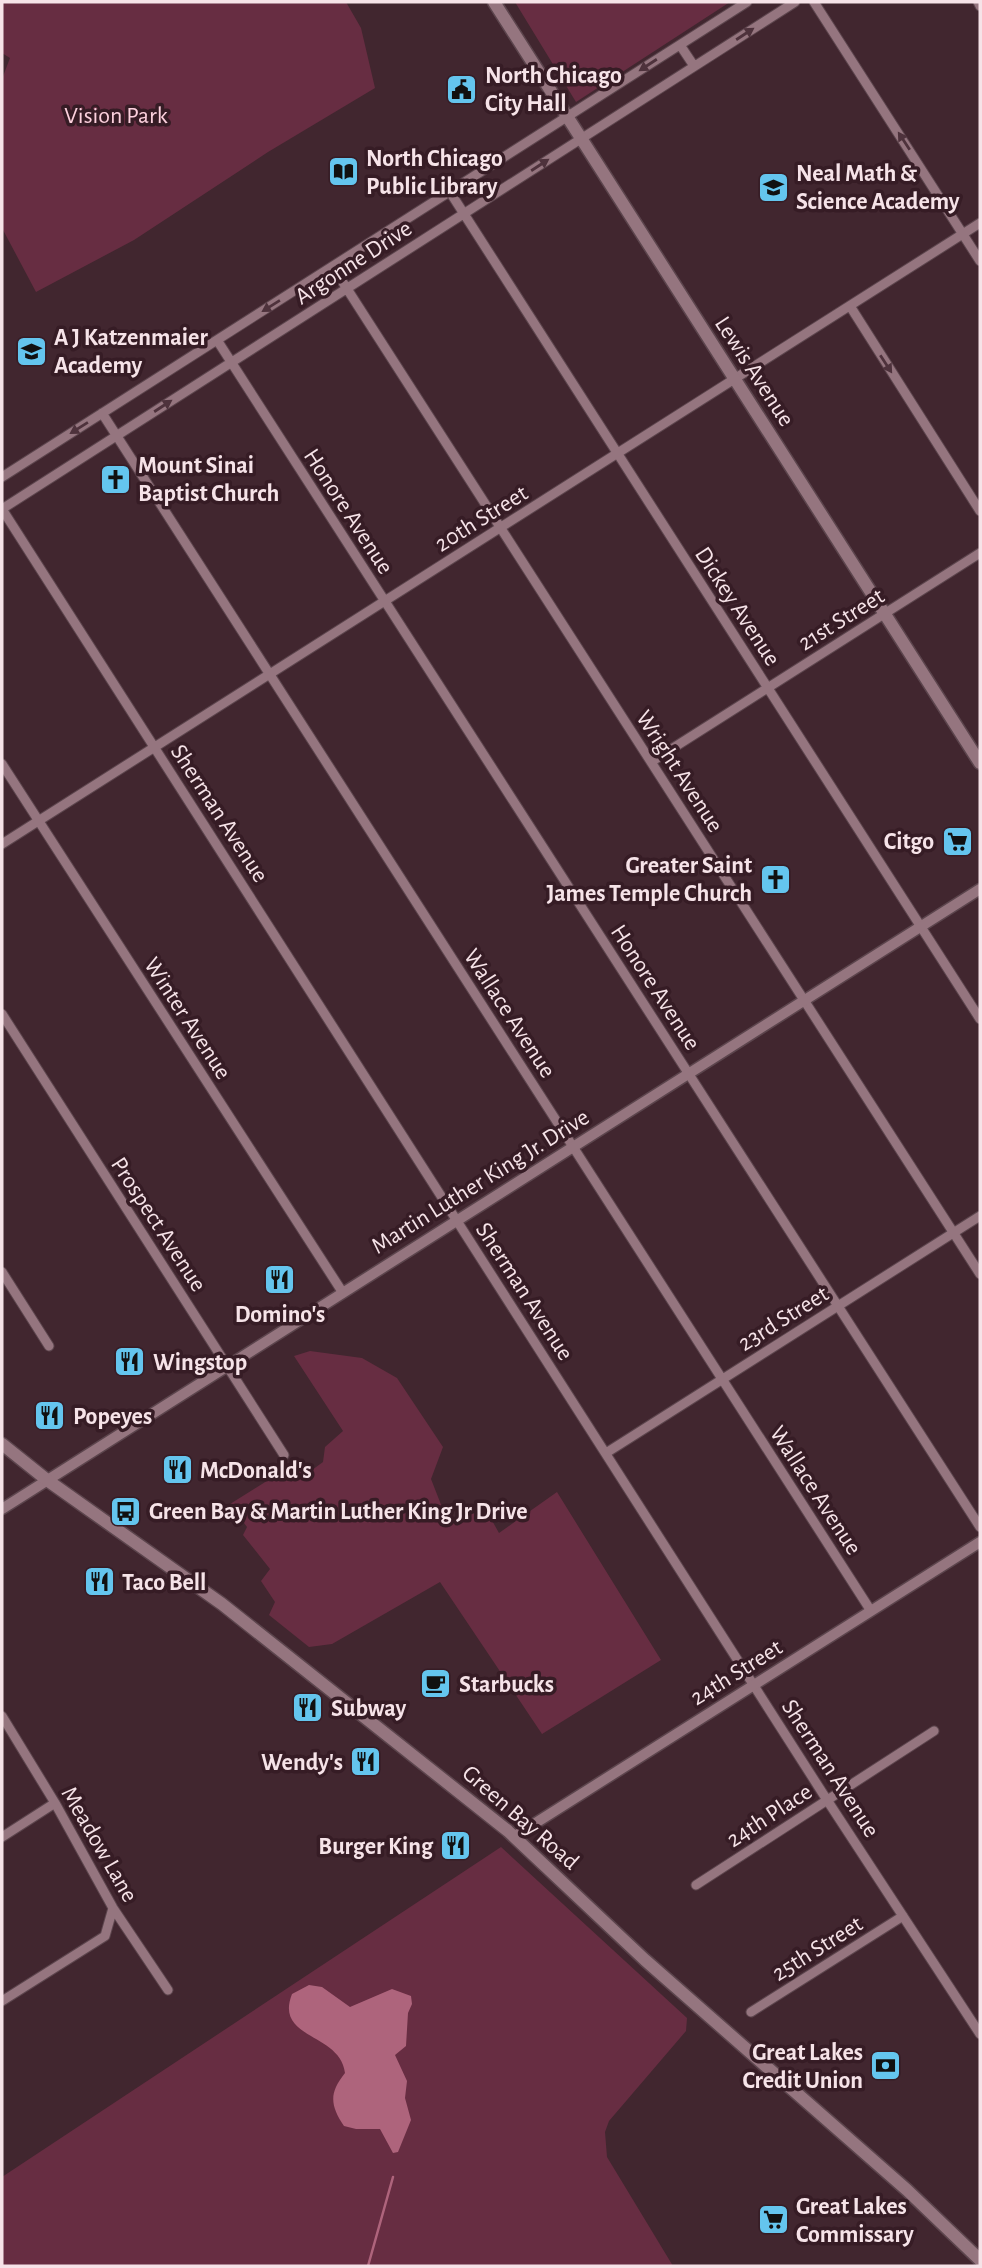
<svg xmlns="http://www.w3.org/2000/svg" width="982" height="2268" viewBox="0 0 982 2268" font-family="'Alegreya Sans',sans-serif">
	<style>
		.green { fill: #672d42 }
		.water { fill: #ae647c }
		.lines { fill: none; stroke-linecap: round; stroke-linejoin: round }
		.stream { stroke: #ae647c; stroke-width: 2.5 }
		.minor-casing { stroke: #5c454d; stroke-width: 11 }
		.tertiary-casing { stroke: #5c454d; stroke-width: 13 }
		.secondary-casing { stroke: #5c454d; stroke-width: 15 }
		.minor { stroke: #95757f; stroke-width: 9 }
		.tertiary { stroke: #95757f; stroke-width: 10 }
		.secondary { stroke: #95757f; stroke-width: 12 }
		.oneway { fill: #4e323c }
		.labels { text-anchor: middle; stroke-width: 7; stroke-linejoin: round; paint-order: stroke }
		.poi-label { font-size: 24px; font-weight: bold; fill: #f6e3e8; stroke: #361c25; text-anchor: start }
		.park-label { font-size: 24px; fill: #fdd1de; stroke: #361c25 }
		.street-label { font-size: 24px; fill: #f6e3e8; stroke: #361c25 }
	</style>
	<rect width="100%" height="100%" fill="#41262f"/>
	<!-- green -->
	<path class="green" d="M2,2H346L361,28L375,88L268,152L134,240L36,292L2,228V79L10,58L2,53Z
		M515,2H730L576,102Z
		M310,1351L362,1358L397,1378L443,1447L431,1479L449,1525L485,1508L499,1533L557,1492L661,1660L542,1734L440,1582L332,1644L309,1647L269,1615L275,1602L261,1581L270,1569L243,1535L247,1527L230,1504L299,1461L312,1470L323,1462L325,1447L343,1431L294,1356Z
		M501,1847L687,2018L686,2031L609,2121L605,2132L607,2157L673,2266H2V2177Z"/>
	<!-- water -->
	<path class="water" d="M309,1985L322,1987L350,2007L392,1989L411,1996L412,2004L408,2013L406,2046L395,2055L407,2081L405,2098L411,2120L398,2152L393,2153L380,2129H356L344,2126C330,2105 329,2093 345,2073C340,2032 274,2040 292,1994Z"/>
	<g class="lines">
		<!-- stream -->
		<path class="stream" d="M368,2266L393,2177"/>
		<defs>
			<path id="minor" d="M814,2L980,261
				M978,2L980,6
				M680,45L694,66
				M450,192L980,1019
				M333,267L980,1274
				M850,306L980,511
				M217,340L980,1527
				M102,413L871,1611
				M2,477L747,2
				M2,509L827,1800L980,2034
				M2,509L795,2
				M651,762L980,553
				M2,764L343,1293
				M2,844L980,223
				M2,1014L284,1455
				M2,1272L49,1346
				M606,1453L980,1216
				M2,1716L55,1803L113,1908L168,1990
				M2,1837L55,1803
				M696,1885L934,1731
				M2,2001L105,1936L113,1908
				M751,2012L903,1916"/>
			<path id="tertiary" d="M2,1509L980,889
				M515,1836L980,1542"/>
			<path id="secondary" d="M494,2L980,763
				M2,1444L47,1480L222,1604L508,1831L645,1960L907,2190L980,2260"/>
		</defs>
		<!-- minor casing -->
		<use href="#minor" class="minor-casing"/>
		<!-- tertiary casing -->
		<use href="#tertiary" class="tertiary-casing"/>
		<!-- secondary casing -->
		<use href="#secondary" class="secondary-casing"/>
		<!-- minor -->
		<use href="#minor" class="minor"/>
		<!-- tertiary -->
		<use href="#tertiary" class="tertiary"/>
		<!-- secondary -->
		<use href="#secondary" class="secondary"/>
	</g>
	<!-- one-way arrows -->
	<defs><path id="oneway-solid" d="M-6-.8H1V-3.2L6.5 0L1 3.2V.8H-6Z" transform="scale(1.75)"/></defs>
	<g class="oneway">
		<use href="#oneway-solid" transform="translate(745 34) rotate(-33)"/>
		<use href="#oneway-solid" transform="translate(648 65) rotate(147)"/>
		<use href="#oneway-solid" transform="translate(904 141) rotate(-123)"/>
		<use href="#oneway-solid" transform="translate(540 165) rotate(-33)"/>
		<use href="#oneway-solid" transform="translate(271 306) rotate(148)"/>
		<use href="#oneway-solid" transform="translate(886 364) rotate(57)"/>
		<use href="#oneway-solid" transform="translate(163 406) rotate(-33)"/>
		<use href="#oneway-solid" transform="translate(79 428) rotate(148)"/>
	</g>
	<!-- icons -->
	<defs>
		<symbol id="civic-square" viewBox="-11 -11 22 22"><rect x="-9" y="-9" width="18" height="18" rx="4" fill="#64c5ee" stroke="#361c25"/><path d="M-.6-6.5H3V-4.5H.6V-3L4-1V1h2V6H-6V1h2V-1L-.6-3ZM-1.2 2.5V6h2.4V2.5Z" fill="#111"/></symbol>
		<symbol id="library-square" viewBox="-11 -11 22 22"><rect x="-9" y="-9" width="18" height="18" rx="4" fill="#64c5ee" stroke="#361c25"/><path d="M-6-4Q-3-5.5-.7-3.5V5Q-3 3-6 4ZM6-4Q3-5.5 .7-3.5V5Q3 3 6 4Z" fill="#111"/></symbol>
		<symbol id="school-square" viewBox="-11 -11 22 22"><rect x="-9" y="-9" width="18" height="18" rx="4" fill="#64c5ee" stroke="#361c25"/><path d="M0-5L7-2L0 1L-7-2ZM-4 1L0 2.5L4 1V4Q0 6-4 4Z" fill="#111"/></symbol>
		<symbol id="church-square" viewBox="-11 -11 22 22"><rect x="-9" y="-9" width="18" height="18" rx="4" fill="#64c5ee" stroke="#361c25"/><path d="M-1.2-6h2.4v3.5h3.3v2.4h-3.3V6h-2.4V-.1h-3.3v-2.4h3.3Z" fill="#111"/></symbol>
		<symbol id="supermarket-square" viewBox="-11 -11 22 22"><rect x="-9" y="-9" width="18" height="18" rx="4" fill="#64c5ee" stroke="#361c25"/><path d="M-6-5.5h2.5l.6 2H6L4.5 2H-2.5L-4.4-4H-6ZM-1.5 3.2a1.3 1.3 0 1 0 .1 0ZM3 3.2a1.3 1.3 0 1 0 .1 0Z" fill="#111"/></symbol>
		<symbol id="restaurant-square" viewBox="-11 -11 22 22"><rect x="-9" y="-9" width="18" height="18" rx="4" fill="#64c5ee" stroke="#361c25"/><path d="M-5-6h1v4h1v-4h1v4h1v-4h1v5L-1.5 .5V6h-2V.5L-5-1ZM5-6V6H3V1.5H1.5Q1.5-4 5-6Z" fill="#111"/></symbol>
		<symbol id="bus-square" viewBox="-11 -11 22 22"><rect x="-9" y="-9" width="18" height="18" rx="4" fill="#64c5ee" stroke="#361c25"/><path d="M-5-6H5V4H4V6H2V4H-2V6H-4V4H-5ZM-3.5-4V0h7V-4ZM-3.5 1.2v1.5H-2V1.2ZM2 1.2v1.5H3.5V1.2Z" fill="#111"/></symbol>
		<symbol id="cafe-square" viewBox="-11 -11 22 22"><rect x="-9" y="-9" width="18" height="18" rx="4" fill="#64c5ee" stroke="#361c25"/><path d="M-5.5-4.5H6V0H3Q3 3.5 0 3.5H-2.5Q-5.5 3.5-5.5 0ZM3-3.2v2h1.7v-2ZM-6 4.5H4V6H-6Z" fill="#111"/></symbol>
		<symbol id="bank-square" viewBox="-11 -11 22 22"><rect x="-9" y="-9" width="18" height="18" rx="4" fill="#64c5ee" stroke="#361c25"/><path d="M-6-4H6V4H-6ZM0-2.3a2.3 2.3 0 1 0 0 4.6a2.3 2.3 0 1 0 0-4.6Z" fill="#111"/></symbol>
	</defs>
	<g fill-rule="evenodd">
		<use href="#civic-square" x="444" y="72" width="35" height="35"/>
		<use href="#library-square" x="326" y="154" width="35" height="35"/>
		<use href="#school-square" x="756" y="170" width="35" height="35"/>
		<use href="#school-square" x="14" y="334" width="35" height="35"/>
		<use href="#church-square" x="98" y="462" width="35" height="35"/>
		<use href="#supermarket-square" x="940" y="824" width="35" height="35"/>
		<use href="#church-square" x="758" y="862" width="35" height="35"/>
		<use href="#restaurant-square" x="262" y="1262" width="35" height="35"/>
		<use href="#restaurant-square" x="112" y="1344" width="35" height="35"/>
		<use href="#restaurant-square" x="32" y="1398" width="35" height="35"/>
		<use href="#restaurant-square" x="160" y="1452" width="35" height="35"/>
		<use href="#bus-square" x="108" y="1494" width="35" height="35"/>
		<use href="#restaurant-square" x="82" y="1564" width="35" height="35"/>
		<use href="#cafe-square" x="418" y="1666" width="35" height="35"/>
		<use href="#restaurant-square" x="290" y="1690" width="35" height="35"/>
		<use href="#restaurant-square" x="348" y="1744" width="35" height="35"/>
		<use href="#restaurant-square" x="438" y="1828" width="35" height="35"/>
		<use href="#bank-square" x="868" y="2048" width="35" height="35"/>
		<use href="#supermarket-square" x="756" y="2202" width="35" height="35"/>
	</g>
	<g class="labels">
		<!-- poi labels -->
		<g class="poi-label">
			<text x="485" y="83">North Chicago<tspan x="485" dy="28">City Hall</tspan></text>
			<text x="366" y="166">North Chicago<tspan x="366" dy="28">Public Library</tspan></text>
			<text x="796" y="181">Neal Math &amp;<tspan x="796" dy="28">Science Academy</tspan></text>
			<text x="54" y="345">A J Katzenmaier<tspan x="54" dy="28">Academy</tspan></text>
			<text x="138" y="473">Mount Sinai<tspan x="138" dy="28">Baptist Church</tspan></text>
			<text x="934" y="849" text-anchor="end">Citgo</text>
			<text x="752" y="873" text-anchor="end">Greater Saint<tspan x="752" dy="28">James Temple Church</tspan></text>
			<text x="280" y="1322" text-anchor="middle">Domino's</text>
			<text x="153" y="1370">Wingstop</text>
			<text x="73" y="1424">Popeyes</text>
			<text x="200" y="1478">McDonald's</text>
			<text x="149" y="1519">Green Bay &amp; Martin Luther King Jr Drive</text>
			<text x="122" y="1590">Taco Bell</text>
			<text x="459" y="1692">Starbucks</text>
			<text x="331" y="1716">Subway</text>
			<text x="343" y="1770" text-anchor="end">Wendy's</text>
			<text x="433" y="1854" text-anchor="end">Burger King</text>
			<text x="863" y="2060" text-anchor="end">Great Lakes<tspan x="863" dy="28">Credit Union</tspan></text>
			<text x="796" y="2214">Great Lakes<tspan x="796" dy="28">Commissary</tspan></text>
		</g>
		<!-- park labels -->
		<g class="park-label">
			<text x="116" y="123">Vision Park</text>
		</g>
		<!-- street labels -->
		<g class="street-label">
			<text transform="translate(353 262) rotate(-33)" y="8">Argonne Drive</text>
			<text transform="translate(755 371) rotate(57)" y="8">Lewis Avenue</text>
			<text transform="translate(349 511) rotate(57)" y="8">Honore Avenue</text>
			<text transform="translate(481 518) rotate(-32)" y="8">20th Street</text>
			<text transform="translate(738 606) rotate(57)" y="8">Dickey Avenue</text>
			<text transform="translate(841 619) rotate(-32)" y="8">21st Street</text>
			<text transform="translate(680 771) rotate(57)" y="8">Wright Avenue</text>
			<text transform="translate(220 813) rotate(57)" y="8">Sherman Avenue</text>
			<text transform="translate(656 987) rotate(57)" y="8">Honore Avenue</text>
			<text transform="translate(510 1013) rotate(57)" y="8">Wallace Avenue</text>
			<text transform="translate(188 1018) rotate(57)" y="8">Winter Avenue</text>
			<text transform="translate(480 1181) rotate(-32)" y="8">Martin Luther King Jr. Drive</text>
			<text transform="translate(159 1224) rotate(57)" y="8">Prospect Avenue</text>
			<text transform="translate(525 1291) rotate(57)" y="8">Sherman Avenue</text>
			<text transform="translate(783 1318) rotate(-32)" y="8">23rd Street</text>
			<text transform="translate(816 1490) rotate(57)" y="8">Wallace Avenue</text>
			<text transform="translate(736 1672) rotate(-32)" y="8">24th Street</text>
			<text transform="translate(831 1768) rotate(57)" y="8">Sherman Avenue</text>
			<text transform="translate(769 1815) rotate(-33)" y="8">24th Place</text>
			<text transform="translate(521 1817) rotate(41)" y="8">Green Bay Road</text>
			<text transform="translate(100 1844) rotate(60)" y="8">Meadow Lane</text>
			<text transform="translate(817 1948) rotate(-32)" y="8">25th Street</text>
		</g>
	</g>
	<!-- border -->
	<rect width="982" height="2268" fill="none" stroke="#f6e3e8" stroke-width="7"/>
</svg>
